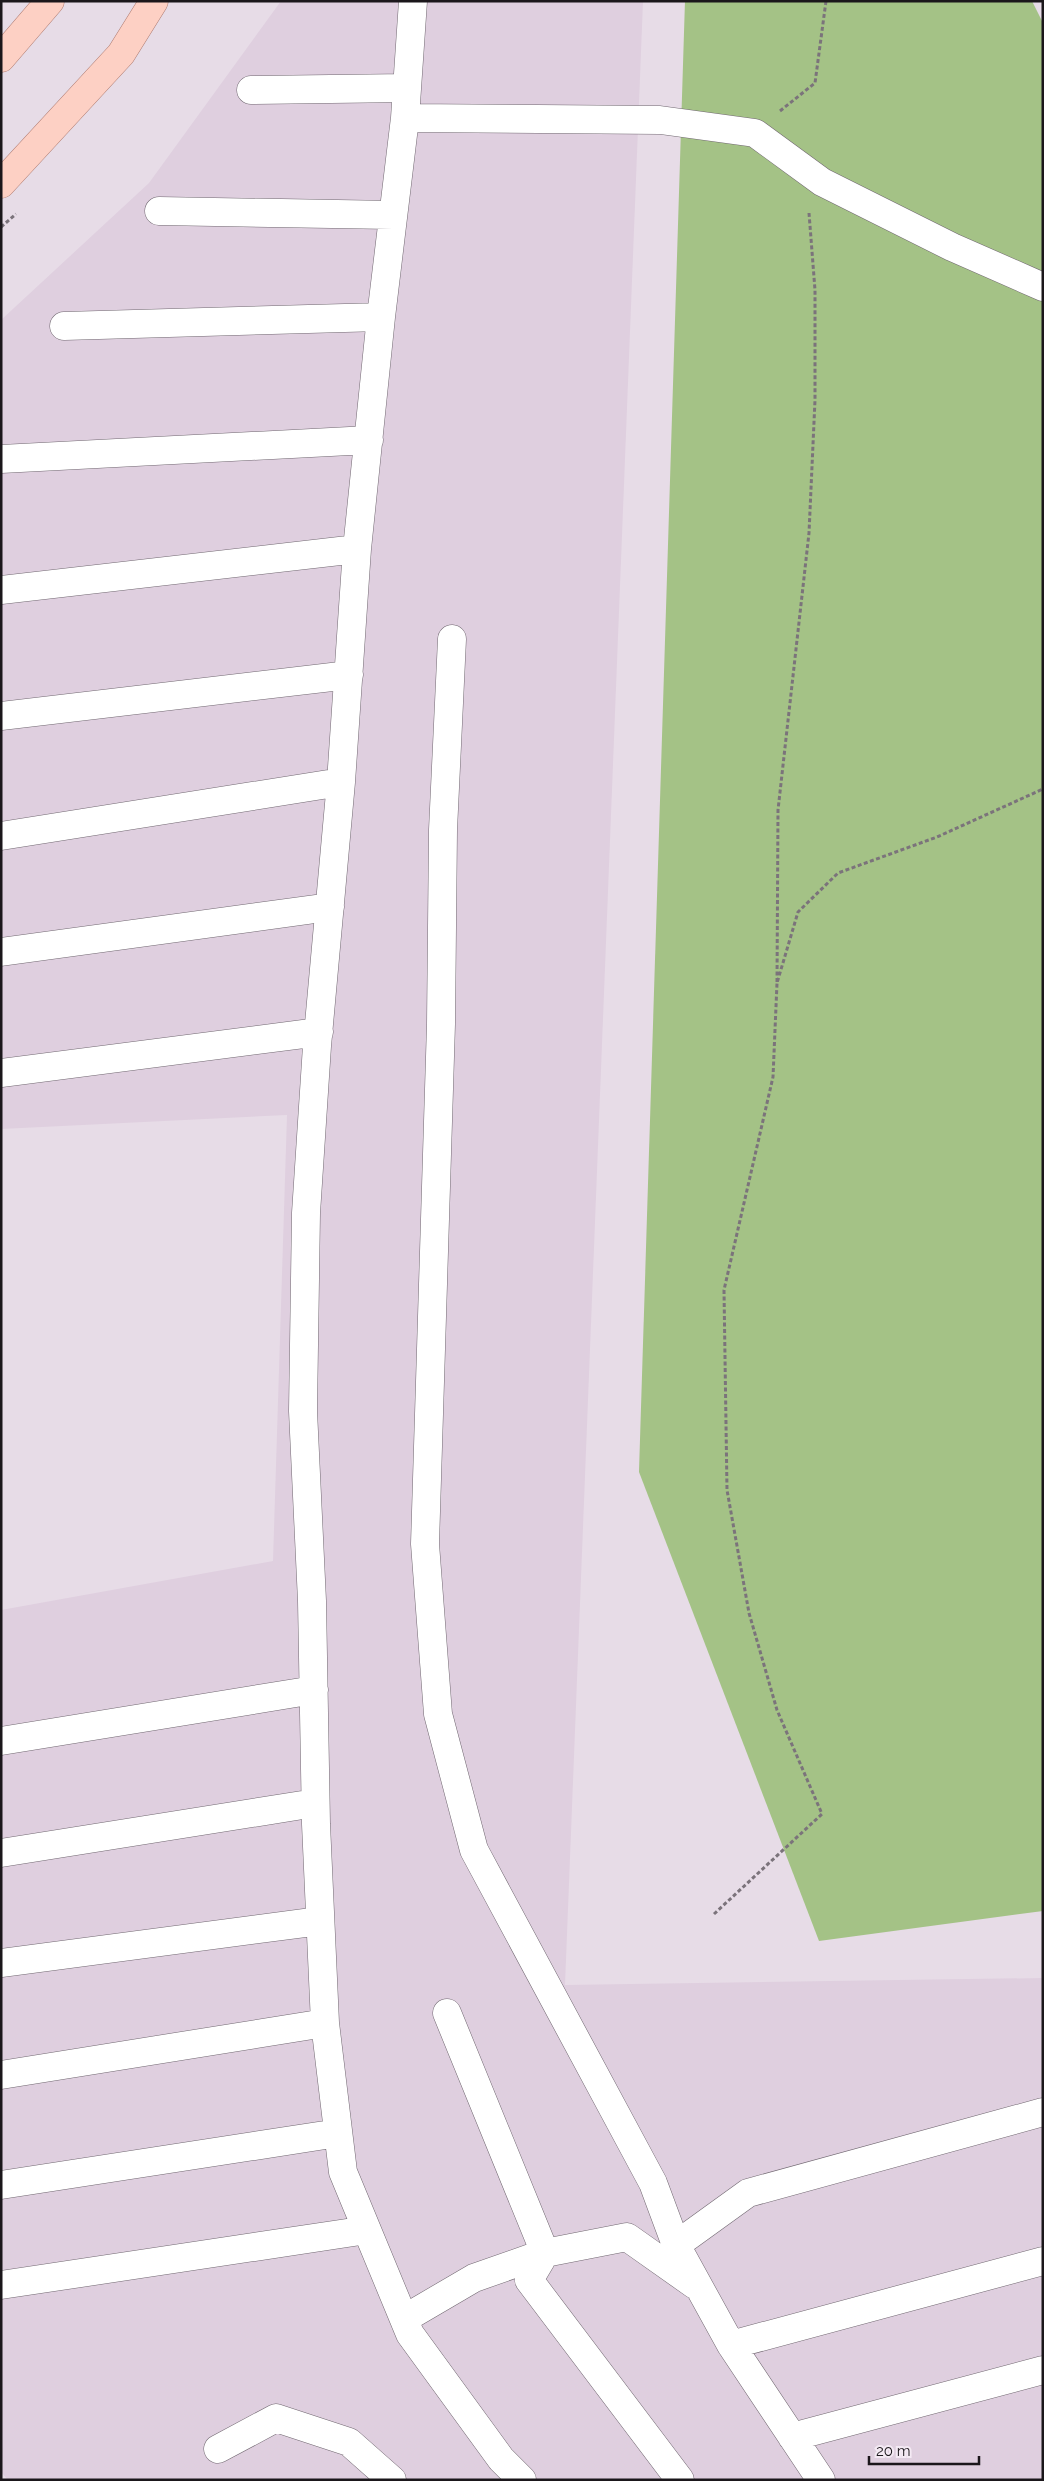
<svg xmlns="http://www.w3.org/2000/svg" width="1044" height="2481" viewBox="0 0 1044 2481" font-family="Raleway,sans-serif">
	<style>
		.built { fill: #dfcfdf }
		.grass { fill: #a4c286 }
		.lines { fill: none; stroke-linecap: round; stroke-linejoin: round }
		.minor-casing { stroke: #716871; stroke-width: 29 }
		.major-casing { stroke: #ad7a6f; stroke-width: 29 }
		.path { stroke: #7b737b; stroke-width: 3; stroke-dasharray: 4 2.5; stroke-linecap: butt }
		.minor { stroke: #fff; stroke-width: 28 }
		.major { stroke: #fdd0c4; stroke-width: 28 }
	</style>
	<rect width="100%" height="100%" fill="#e7dce7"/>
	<!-- built -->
	<path class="built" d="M281,1H643L565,1985L1043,1978V2480H8L1,2472V1610L273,1561L287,1115L1,1129V320L149,183Z"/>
	<!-- grass -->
	<path class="grass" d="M685,1H1032L1043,23V1911L819,1941L639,1472Z"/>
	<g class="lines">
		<defs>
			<path id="minor" d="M413,1L405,118L660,120L755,133L822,182L952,247L1043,287
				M251,90L407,88
				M405,118L381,317L357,549L341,782L317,1046L306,1213L303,1411L312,1601L316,1824L325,2023L343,2172L410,2334L501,2459L522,2480
				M159,211L393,215
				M64,326L381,317
				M1,459L369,440
				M1,590L357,549
				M452,639L443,830L441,1024L425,1544L438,1714L474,1850L653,2183L676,2245L731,2345L821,2480
				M1,716L349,675
				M1,836L341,782
				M1,952L330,907
				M1,1073L319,1032
				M1,1741L314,1690
				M1,1853L315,1803
				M1,1963L320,1921
				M447,2013L545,2253L529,2280L680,2480
				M1,2075L325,2023
				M1,2185L338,2133
				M676,2245L748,2193L1043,2112
				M1,2285L367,2230
				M404,2319L474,2278L545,2253L627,2237L695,2285
				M731,2345L1043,2261
				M792,2437L1043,2370
				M218,2449L276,2418L349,2442L392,2480"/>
			<path id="major" d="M1,58L50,1
				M1,184L121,54L154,1"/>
		</defs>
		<!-- minor casing -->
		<use href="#minor" class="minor-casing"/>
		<!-- major casing -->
		<use href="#major" class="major-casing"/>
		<!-- path -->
		<path class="path" d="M780,111L815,83L826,1
			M809,213L815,290V400L809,533L778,810L777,983L798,912L838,873L937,837L1043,789
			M1,227L16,214
			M714,1914L822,1814L777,1710L749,1613L727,1490L724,1290L773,1077L777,983"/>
		<!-- minor -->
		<use href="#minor" class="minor"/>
		<!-- major -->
		<use href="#major" class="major"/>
	</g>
	<!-- border -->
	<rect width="1044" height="2481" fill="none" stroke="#1b171b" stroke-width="5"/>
	<!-- scale -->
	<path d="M869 2456v8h110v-8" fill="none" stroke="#1b171b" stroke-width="2.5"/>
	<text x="876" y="2456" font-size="15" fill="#1b171b" stroke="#f4eaf4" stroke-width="4" paint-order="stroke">20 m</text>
</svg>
